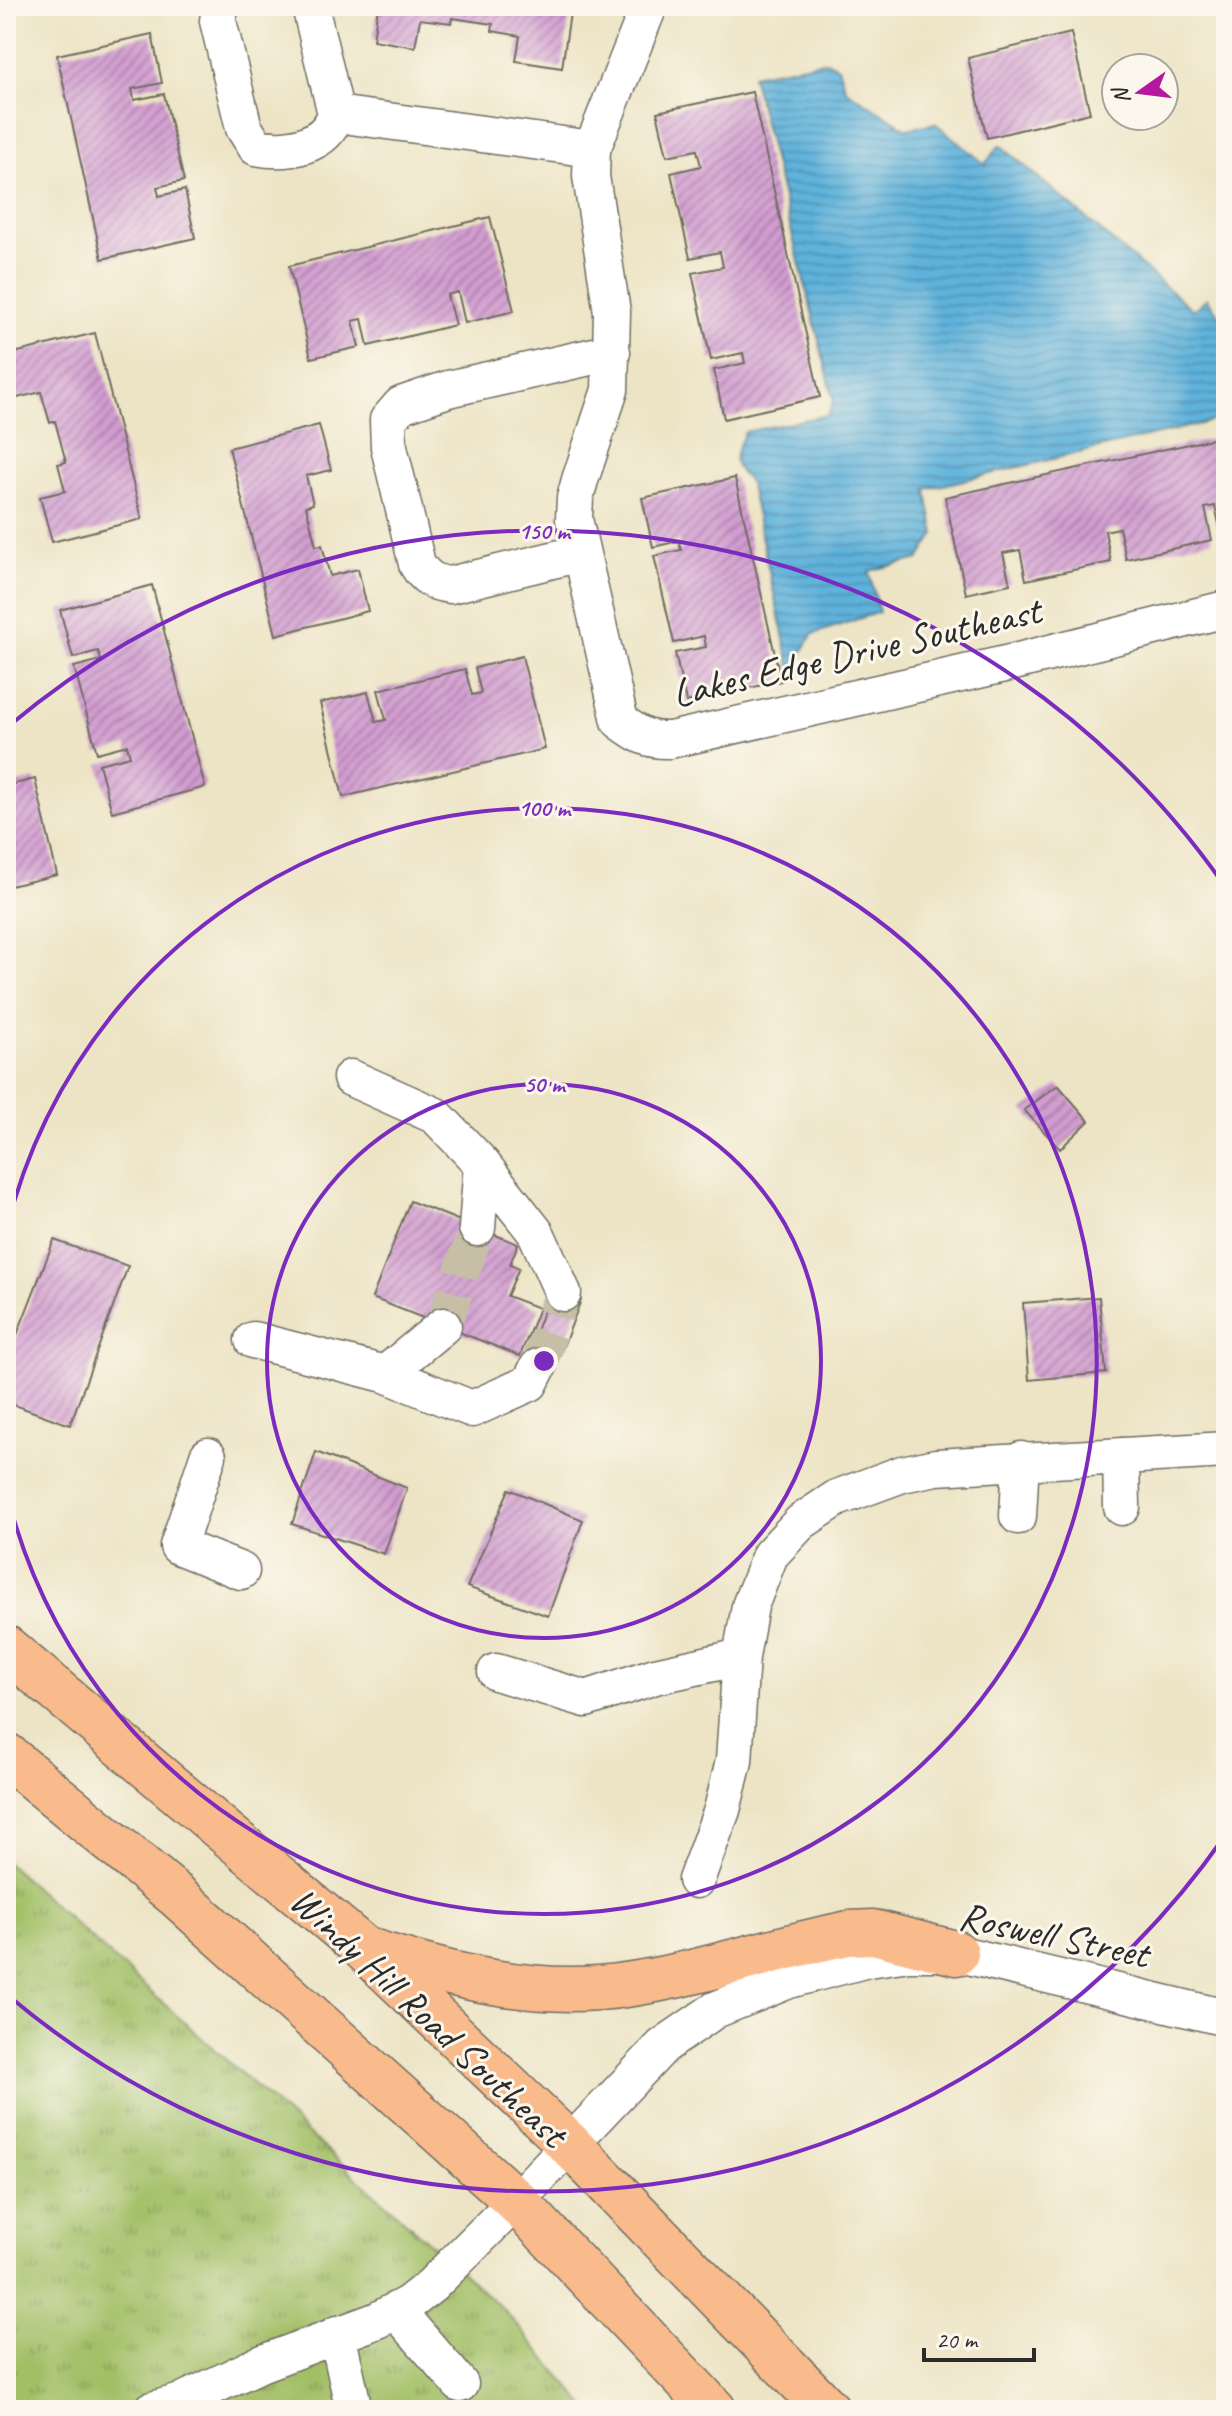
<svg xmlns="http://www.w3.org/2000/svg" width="1232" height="2416" viewBox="0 0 1232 2416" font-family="Caveat,sans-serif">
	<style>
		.grass { fill: url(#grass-tufts); stroke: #667548; stroke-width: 2 }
		.water { fill: url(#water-rules); stroke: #456e83; stroke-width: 2 }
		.building { fill: url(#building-hatch) }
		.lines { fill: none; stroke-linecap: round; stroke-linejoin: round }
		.minor-tunnel { stroke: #c6bfa6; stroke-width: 36; stroke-dasharray: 36 18; stroke-linecap: butt }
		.minor-casing { stroke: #6f6c61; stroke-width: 39 }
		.major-casing { stroke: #6f6c61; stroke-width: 47 }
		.minor { stroke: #fff; stroke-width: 36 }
		.major { stroke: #fabb8c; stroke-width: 44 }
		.ring { fill: none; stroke: #7b2cbf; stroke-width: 4 }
		.labels { text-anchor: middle; stroke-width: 6; stroke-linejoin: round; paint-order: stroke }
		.street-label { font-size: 40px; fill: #2b2b2b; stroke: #fbf7ec }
		.centre { fill: #7b2cbf; stroke: #fbf7ec; stroke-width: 4 }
		.ring-label { font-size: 24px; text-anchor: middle; font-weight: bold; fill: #7b2cbf; stroke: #fbf7ec; stroke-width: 6; stroke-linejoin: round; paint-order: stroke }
	</style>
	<defs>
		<pattern id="grass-tufts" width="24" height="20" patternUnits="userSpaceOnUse" patternTransform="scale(2)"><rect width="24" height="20" fill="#a2bf66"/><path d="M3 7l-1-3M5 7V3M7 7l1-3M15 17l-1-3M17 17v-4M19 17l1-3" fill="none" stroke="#849b54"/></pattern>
		<pattern id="water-rules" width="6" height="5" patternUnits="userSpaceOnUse" patternTransform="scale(2)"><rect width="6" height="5" fill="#5fb2db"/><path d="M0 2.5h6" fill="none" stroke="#4f91b2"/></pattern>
		<pattern id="building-hatch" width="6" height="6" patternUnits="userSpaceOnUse" patternTransform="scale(2)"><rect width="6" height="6" fill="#d19cd0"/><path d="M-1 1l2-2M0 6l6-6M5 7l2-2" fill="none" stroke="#aa7fa9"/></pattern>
	</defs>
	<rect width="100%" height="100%" fill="#fbf7ec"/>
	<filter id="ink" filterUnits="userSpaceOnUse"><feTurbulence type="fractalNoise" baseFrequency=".0125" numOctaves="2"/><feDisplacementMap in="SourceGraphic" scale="16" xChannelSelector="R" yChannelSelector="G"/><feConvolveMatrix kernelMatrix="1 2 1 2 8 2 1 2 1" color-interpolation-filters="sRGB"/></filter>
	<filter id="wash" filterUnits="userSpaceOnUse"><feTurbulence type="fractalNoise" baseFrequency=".006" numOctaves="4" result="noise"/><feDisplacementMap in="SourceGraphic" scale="32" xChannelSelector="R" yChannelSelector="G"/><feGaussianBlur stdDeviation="1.8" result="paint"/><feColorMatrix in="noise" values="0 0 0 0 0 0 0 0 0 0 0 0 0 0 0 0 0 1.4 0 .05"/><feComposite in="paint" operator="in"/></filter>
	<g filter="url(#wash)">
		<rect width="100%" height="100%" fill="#ede4c5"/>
		<!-- grass -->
		<path class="grass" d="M6,1862L504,2310L589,2410H6Z"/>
		<!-- water -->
		<path class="water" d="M826,61L838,67L846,90L907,129L935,123L985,164L1000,145L1193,310L1207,298L1226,325V418L926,489L935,534L919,559L869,571L879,612L813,634L791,670L749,481C728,463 735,455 745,432L828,415L834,400L752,75Z"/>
		<g id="blocks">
			<!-- building -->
			<path class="building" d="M378,6H571L562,68L516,61L520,36L492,31L493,24L452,18L451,23L420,19L415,47L373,40Z
				M1071,33L1090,113L987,138L968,58Z
				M152,34L162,83L132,89L134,100L164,94L184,181L157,187L159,196L185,190L195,238L102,259L57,55Z
				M752,92L820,397L724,419L714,370L745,363L743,353L711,360L692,273L723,267L720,252L690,258L671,173L701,166L697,150L667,156L657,112Z
				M7,167L14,196L6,198V168Z
				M490,217L514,311L465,323L458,292L447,295L455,325L368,346L362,319L353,321L359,347L311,358L289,266Z
				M95,333L142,519L52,542L40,497L65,491L58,464L66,462L55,421L50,423L41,392L13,399L6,369V355Z
				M319,425L331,470L306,476L313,504L306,506L316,546L322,545L330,576L358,569L368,611L276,635L229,448Z
				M1226,436V536L1222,537L1215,506L1205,508L1212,540L1126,559L1119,528L1105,531L1111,562L1026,580L1020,550L1003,553L1010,584L966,594L945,497Z
				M735,478L781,681L686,702L675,653L706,647L704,636L674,643L654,556L681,550L679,541L653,547L642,498Z
				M152,585L205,787L112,812L99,764L130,756L127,745L97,753L74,667L101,660L98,651L73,658L60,610Z
				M522,656L545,749L343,797L320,703L368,692L376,722L386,720L378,690L465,669L472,695L481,693L475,668Z
				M35,779L57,875L6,887V786Z
				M1058,1085L1089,1121L1060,1149L1024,1110Z
				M410,1201L518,1244L510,1264L519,1268L507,1296L539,1308L520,1356L372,1298Z
				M54,1240L128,1266L70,1425L6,1402V1363Z
				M552,1289L581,1300L553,1373L524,1362Z
				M1099,1297L1106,1373L1029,1380L1023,1303Z
				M316,1452L407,1488L384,1554L292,1524Z
				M509,1489L583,1520L548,1616L467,1587Z"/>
		</g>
	</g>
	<g filter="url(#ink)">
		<use href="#blocks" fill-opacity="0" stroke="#6f6c61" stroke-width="2"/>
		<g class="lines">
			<!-- minor-tunnel -->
			<path class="minor-tunnel" d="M443,1326L477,1228
				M538,1367L563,1293"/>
			<defs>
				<path id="minor" d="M220,6L218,21L244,128L256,147C287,153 326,147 336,114L310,6
					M649,6L592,149L591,176L612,312L610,390L580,480L575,498L574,519L620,721C637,734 648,741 670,740L1014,662L1226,609
					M336,114L592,149
					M581,553L450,585C434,583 425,578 417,564L389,447L388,420L401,405L448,389L612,352
					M351,1078L436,1116L482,1164L477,1228
					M482,1164L536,1233L563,1293
					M253,1340L385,1374L443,1326
					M385,1374L472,1409L530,1383L538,1367
					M208,1456L178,1546L241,1571
					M1121,1456L1122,1507
					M1018,1516L1021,1460
					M496,1672L586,1699L655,1676L741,1657
					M696,1880L722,1810L734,1761L741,1657L750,1606L770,1555L801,1522L837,1498L902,1474L936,1467L1226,1450
					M396,2310L460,2384
					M337,2334L354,2410
					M152,2410L178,2403L260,2364L378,2320L408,2304L432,2285L516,2201L663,2046L715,2010L789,1980L868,1959L909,1953H956L1226,2018"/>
				<path id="major" d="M6,1648L363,1948L570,2145L828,2410
					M6,1755L176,1895L516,2201L714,2410
					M371,1951C445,1974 521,1994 599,1988C683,1981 766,1949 849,1933L873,1932L956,1953"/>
			</defs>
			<!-- minor casing -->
			<use href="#minor" class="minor-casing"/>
			<!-- major casing -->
			<use href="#major" class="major-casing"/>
			<!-- minor -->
			<use href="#minor" class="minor"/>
			<!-- major -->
			<use href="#major" class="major"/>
		</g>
	</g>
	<!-- distance rings -->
	<g class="ring">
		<circle cx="544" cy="1361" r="277"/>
		<path d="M6 1232A553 553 0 1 1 6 1490"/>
		<path d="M1224 1837A830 830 0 0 1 10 1997M10 725A830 830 0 0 1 1224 885"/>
	</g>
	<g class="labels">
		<!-- street labels -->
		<g class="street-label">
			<text transform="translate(856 651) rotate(-13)" y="14">Lakes Edge Drive Southeast</text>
			<text transform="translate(1054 1934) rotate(12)" y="14">Roswell Street</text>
			<text transform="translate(429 2016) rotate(43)" y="14">Windy Hill Road Southeast</text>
		</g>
	</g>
	<circle cx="544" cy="1361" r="12" class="centre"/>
	<g class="ring-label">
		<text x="544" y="539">150 m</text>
		<text x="544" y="816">100 m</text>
		<text x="544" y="1092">50 m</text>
	</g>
	<!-- margin -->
	<rect width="1232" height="2416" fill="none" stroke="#fbf7ec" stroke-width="32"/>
	<!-- north arrow -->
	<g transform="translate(1140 92) rotate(256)"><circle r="38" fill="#fbf7ec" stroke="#a8a59f" stroke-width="2"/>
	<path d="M0-6L14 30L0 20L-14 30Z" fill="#b5179e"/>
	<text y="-12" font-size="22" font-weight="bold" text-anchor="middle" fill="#2b2b2b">N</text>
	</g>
	<!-- scale -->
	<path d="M924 2348v12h110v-12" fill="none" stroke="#2b2b2b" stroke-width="4"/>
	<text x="936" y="2348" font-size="24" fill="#2b2b2b" stroke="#fbf7ec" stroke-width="6" paint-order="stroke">20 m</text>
</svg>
